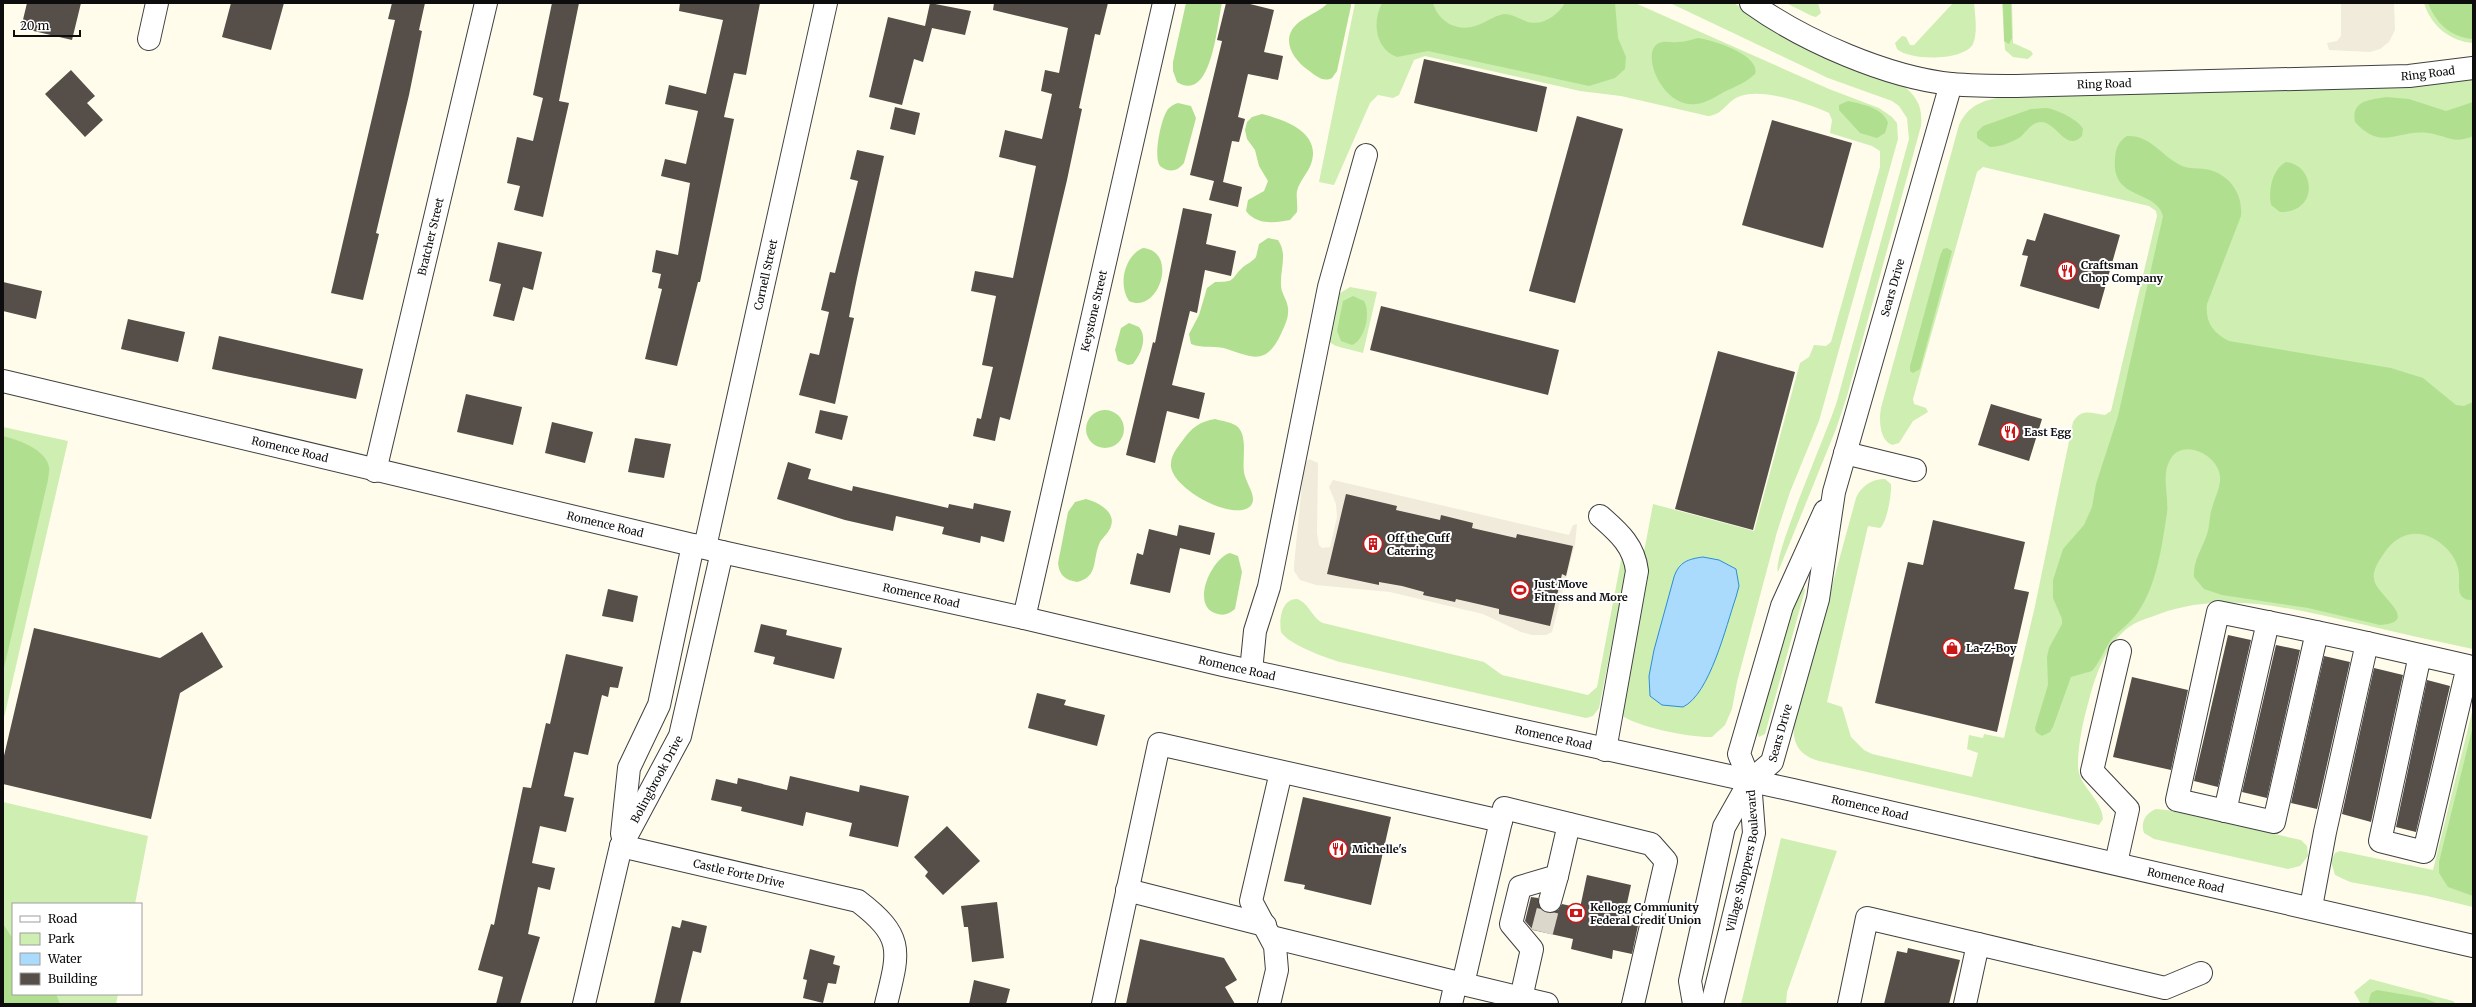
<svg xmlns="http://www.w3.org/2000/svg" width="2476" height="1007" viewBox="0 0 2476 1007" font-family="Merriweather,serif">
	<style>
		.green { fill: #ceeeb2 }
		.forest { fill: #b0e08f }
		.plaza { fill: #f0ebda }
		.water { fill: #abdbfc; stroke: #2a8ddb }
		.building { fill: #564e48 }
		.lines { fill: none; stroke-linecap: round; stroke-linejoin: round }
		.minor-tunnel { stroke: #dbd8cb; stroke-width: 22; stroke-dasharray: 22 11; stroke-linecap: butt }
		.minor-casing { stroke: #404040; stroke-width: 24 }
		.minor { stroke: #fff; stroke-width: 22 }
		.labels { text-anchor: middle; stroke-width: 4; stroke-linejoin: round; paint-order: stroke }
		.street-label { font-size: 11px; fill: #0d0d0d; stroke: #fff }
		.poi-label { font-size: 11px; font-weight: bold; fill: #0d0d0d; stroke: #fff; text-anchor: start }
	</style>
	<rect width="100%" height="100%" fill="#fffcec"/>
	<!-- green -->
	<path class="green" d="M1355,3H1635L1829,89L1879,108L1892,117L1897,123L1898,139L1819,421L1790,492L1777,532L1737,682L1732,709L1725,725L1712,737C1693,738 1634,727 1620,714L1617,696L1653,504L1754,531L1800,363L1809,357L1814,345L1826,346L1831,342L1880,167V151L1872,146L1830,133L1832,120L1829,113C1807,103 1761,87 1738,97C1726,102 1723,115 1708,116L1621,96L1580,91L1425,56L1414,60L1399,95L1393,98L1378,95L1370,103L1334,185L1319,182Z
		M1670,3H1734L1767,25L1901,84C1917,96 1923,107 1921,126L1847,396L1836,429L1778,572C1771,559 1830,426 1837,401L1909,139L1907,118L1899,106L1892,101L1828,78Z
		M1786,3H1818L1821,13L1816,17L1812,16Z
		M1953,3H1974C1975,15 1978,32 1973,44C1964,61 1910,61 1897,49L1895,43L1902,36L1906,37L1910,45H1914Z
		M2002,3H2012L2013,43L2031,51L2033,54L2028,59L2013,57L2005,50Z
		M2424,3H2473V43C2450,41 2431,26 2424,3Z
		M2473,80V649C2436,641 2398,633 2361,624C2294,609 2226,590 2159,614C2149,618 2137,621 2129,627C2106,644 2096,674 2089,700C2083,721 2078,744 2078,766C2078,786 2102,799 2103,819L2099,825L1819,761C1801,756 1792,745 1794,725L1856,498C1860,487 1873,478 1885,479L1891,484C1892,492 1887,523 1880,528L1868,526L1827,702L1842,707L1851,737L1864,750L1872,754L1972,777L1978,753L1967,749L1969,735L1983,738L1984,734L2004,738L2035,606L2073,422C2081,408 2091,413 2105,415L2111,411L2157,216L2156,211L2149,206L1983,167L1977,172L1913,399L1914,404L1926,408L1928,412L1913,421L1899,443L1892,445C1879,440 1879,419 1881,408L1959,125C1967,108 1979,101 1998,98L2395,86Z
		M1350,287L1377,292L1363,353L1336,346L1329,342L1337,295Z
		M3,427L68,441L3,722Z
		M1622,555L1629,557L1599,708L1593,716L1586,718L1340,662C1326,658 1288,644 1281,632C1279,620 1281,599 1297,599C1309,603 1312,618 1323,623L1484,662L1502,675L1588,695L1597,687Z
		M1803,586L1805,590L1765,734L1759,737L1757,731L1799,589Z
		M2473,708V907L2427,896L2350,882L2335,875L2331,861L2335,853L2340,851L2433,870Z
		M3,802L148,836L135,904H13V994H118L116,1004H3Z
		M2156,809L2167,810L2301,840L2307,846L2308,856L2300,866L2288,869L2154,839L2144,833C2140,822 2146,813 2156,809Z
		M1781,838L1837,851L1787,992L1786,1004H1741Z
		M2370,979L2453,1001L2456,1004H2361L2354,992Z"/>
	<!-- forest -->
	<path class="forest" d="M1186,3H1222C1217,24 1212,104 1177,82L1173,71V62Z
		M1328,3H1351V6L1337,71L1332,78C1323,83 1315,75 1308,70C1290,57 1279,35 1302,20C1311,14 1320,11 1328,3Z
		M1382,3H1433C1438,21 1456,32 1475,26C1485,23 1493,16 1504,14C1513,14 1519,19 1528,22C1543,26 1558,15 1565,3H1615L1618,38L1626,57L1625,69L1615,78L1589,86L1428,51L1397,57C1375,49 1372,22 1382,3Z
		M2003,3H2011L2012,38L2009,44L2004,41Z
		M2428,3H2473V39C2450,37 2436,23 2428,3Z
		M1698,38C1713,40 1761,55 1755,74C1747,82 1734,87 1724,92C1715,97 1706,103 1696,104C1663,109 1639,52 1659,43C1665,40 1671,43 1677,42C1684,42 1691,40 1698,38Z
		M2386,97L2409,99L2446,111L2473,102V136C2453,145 2446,135 2428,133C2398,129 2382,152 2355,122C2351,100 2370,100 2386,97Z
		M1848,101C1861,104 1884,108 1888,123L1885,133L1877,138L1860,133L1839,110V105Z
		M1178,103L1191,106L1196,118L1184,163C1177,172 1169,173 1160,166C1153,157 1161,118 1168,109C1171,106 1174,104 1178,103Z
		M2046,108C2056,109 2079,120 2083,129L2082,136C2066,153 2057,122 2041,122C2031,122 2026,133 2019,138C2010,143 1999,147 1990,147L1977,138V132L1983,126L2031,109Z
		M1262,114C1286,120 1322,133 1311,164C1308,173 1300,180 1297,191C1296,198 1298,205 1297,212L1290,220C1275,223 1256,225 1246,211L1248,200L1264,191L1268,181L1259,166L1255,150L1247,139L1245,130L1247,122L1252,117Z
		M2127,136C2150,135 2161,155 2180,165C2189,170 2199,167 2210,170C2231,176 2243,195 2241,216L2207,304C2205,322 2213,333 2229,341L2391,368L2423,378L2456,405L2464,406L2473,402V600C2452,600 2462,581 2458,568C2454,550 2431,531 2412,534C2401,535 2391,543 2385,552C2380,559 2372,570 2374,579C2375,594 2423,622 2380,625L2308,608L2222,595L2204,589L2194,577C2193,560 2202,550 2207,534C2210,526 2209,516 2212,508C2215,497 2221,487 2220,476C2218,455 2182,437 2170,460C2161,475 2169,496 2167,513C2162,545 2157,585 2138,612C2131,623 2119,630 2111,640C2104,650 2100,662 2092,671L2071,677L2053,727L2050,732L2042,736L2036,732L2035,728L2048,685L2047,657L2049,648L2062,624V619L2053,598V580L2063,549L2084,525L2092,507L2096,484L2118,416L2163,216C2156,189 2111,201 2115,159C2115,149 2119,141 2127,136Z
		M2286,162C2316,165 2319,213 2280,212L2271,205C2268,191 2272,169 2286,162Z
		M1268,238L1278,240C1288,254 1280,269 1281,285C1281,293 1287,299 1288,308C1289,318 1285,325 1281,334C1266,365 1254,358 1227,349C1215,345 1203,349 1191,344L1189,334L1199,315L1207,288L1215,282C1237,282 1230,279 1243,267C1248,263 1252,262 1256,257L1259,244Z
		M1143,248C1179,251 1159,315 1129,301C1118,285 1124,256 1143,248Z
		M1947,248L1952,251L1951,255L1920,369L1913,373L1910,371V366L1940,256L1943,249Z
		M1353,296L1364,301C1371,313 1365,340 1352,345L1341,341L1337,331L1343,301Z
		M1129,323L1139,327C1148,338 1141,354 1133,364L1128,365L1118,361L1115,350L1121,328Z
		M1086 429a19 19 0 1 1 38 0a19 19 0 1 1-38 0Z
		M1215,419C1222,421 1232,422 1238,427C1248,438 1242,459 1244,472C1245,483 1261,500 1248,508C1229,519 1174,489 1171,467C1170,456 1177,448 1183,440C1191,428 1201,421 1215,419Z
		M3,436C18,440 46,449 49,467C50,471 48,476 48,480L3,672Z
		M1086,499C1098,502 1116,512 1111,526C1109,533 1103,537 1100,542C1092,559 1099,577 1077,582C1065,580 1059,575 1058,563L1068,512L1075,502Z
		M1230,553L1238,556L1242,572L1235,609C1230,613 1225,616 1218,614C1189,608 1211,558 1230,553Z
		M2473,726V896L2448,887L2439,873V862Z
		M3,924L13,939V994H56L60,1004H3Z
		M2377,990L2424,998L2439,1004H2368L2371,993Z"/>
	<!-- plaza -->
	<path class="plaza" d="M2341,3H2394L2395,30L2389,42L2380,49L2370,52L2329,50L2327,43L2337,41L2341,36Z
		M1309,459L1318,463L1317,533L1319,545L1322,548L1330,547L1337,517L1336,504L1329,487L1333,480L1569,535L1573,525L1577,524L1575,544L1552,632L1546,635H1532L1521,632L1483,614L1390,592L1316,585L1300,580L1294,571V565L1304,464Z"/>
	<!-- water -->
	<path class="water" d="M1703,557L1719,560L1736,569L1739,586L1736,597C1726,626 1710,694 1683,707L1662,705L1650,696L1649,676L1654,650L1674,577C1679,562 1688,559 1703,557Z"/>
	<!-- building -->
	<path class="building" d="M27,3H81L72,40L21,28Z
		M231,3H284L271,50L222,37Z
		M392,3H425L419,30L422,31L409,95L376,233L379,234L363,300L331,293L395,20L388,19Z
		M552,3H579L559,101L569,103L543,217L514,210L520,186L507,183L517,137L533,141L543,98L533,95Z
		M680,3H760L746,75L734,73L724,117L734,119L700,282H698L677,366L645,359L662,289L658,288L661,274L652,272L656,250L678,255L690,183L661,176L665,159L686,164L698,111L665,104L669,85L706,94L723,20L679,11Z
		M930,3L971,11L965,35L932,28L923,62L914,59L902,105L869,97L888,17L925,26Z
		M994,3H1108L1100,35L1095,34L1079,108L1082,109L1067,180L1010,420L1000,417L995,441L973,436L977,418L981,419L993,367L982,365L996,296L971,291L975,271L1013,278L1036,166L999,157L1005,130L1042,139L1052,94L1041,91L1045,70L1059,73L1068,28L993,10Z
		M1226,3H1246L1274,10L1264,52L1283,56L1278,80L1248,74L1238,117L1245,119L1239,142L1232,141L1223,182L1242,187L1238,207L1209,200L1214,181L1190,175L1222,41L1217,40Z
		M1424,59L1547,87L1537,132L1414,103Z
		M71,70L95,96L87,103L103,120L85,137L45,94Z
		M895,107L920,113L915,135L890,129Z
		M1577,116L1623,129L1575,303L1529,291Z
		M1772,120L1852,143L1823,248L1742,225Z
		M857,150L884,156L857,278L849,317L854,318L835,404L799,395L810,353L819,355L829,312L821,310L830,272L835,273L858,181L850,179Z
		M1183,208L1212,214L1206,244L1236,251L1231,276L1205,270L1197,313L1190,311L1172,385L1205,393L1199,419L1167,411L1155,463L1126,455L1153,342L1155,343Z
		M2044,213L2120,235L2099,309L2020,286L2028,256L2022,255L2027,239L2035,241Z
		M498,242L542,252L533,290L523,287L514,321L493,316L501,284L489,281Z
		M3,282L42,291L36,319L3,311Z
		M1381,306L1559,350L1548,395L1370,350Z
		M128,319L185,332L178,362L121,349Z
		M219,336L363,369L356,399L212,369Z
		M1718,351L1795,372L1753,530L1675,509Z
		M466,394L522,407L513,445L457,432Z
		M1991,404L2042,419L2029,461L1978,445Z
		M820,410L848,416L842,440L815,433Z
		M552,422L593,432L585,463L545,453Z
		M635,438L671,444L664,478L628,472Z
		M788,462L811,469L808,479L852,491L853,486L948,508L949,504L973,509L974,503L1011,511L1004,542L981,536L980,543L942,534L944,527L896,516L893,531L845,520L777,499Z
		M1346,494L1397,506L1396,510L1440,520L1441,515L1473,523L1472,528L1516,538L1517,534L1573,546L1566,576L1562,574L1550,626L1499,614V609L1478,604L1456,599L1455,602L1423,595L1424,592L1402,586L1379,582V585L1327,574Z
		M1933,520L2025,542L2014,589L2029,592L1997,732L1875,703L1908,562L1923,565Z
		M1179,525L1215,533L1210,555L1180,548L1170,593L1130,584L1137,553L1143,555L1149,529L1177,536Z
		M608,589L638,596L633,622L602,616Z
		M761,624L787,630L786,635L842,648L834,679L773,664L775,657L754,652Z
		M34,628L160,658L202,632L223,667L180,693L151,819L3,784V760Z
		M2228,635L2251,640L2218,787L2194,781Z
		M2276,645L2300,650L2267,798L2242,792Z
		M566,654L623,667L618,688L610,687L608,697L602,695L588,755L574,752L564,796L574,798L566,832L540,826L532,863L555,868L550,890L538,887L528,934L540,937L520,1004H496L503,977L478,970L491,924L494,925L523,787L531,788L546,723L550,724Z
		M2324,656L2350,662L2317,809L2291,803Z
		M2374,668L2403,675L2371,822L2342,814Z
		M2132,677L2188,690L2171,770L2113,757Z
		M2427,680L2450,686L2416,832L2396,827Z
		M1037,693L1066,700L1064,705L1105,715L1097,746L1028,728Z
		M790,776L859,792L860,785L909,796L898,847L849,836L852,823L806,812L803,826L741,811L742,807L711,800L716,779L737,784L738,778L787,790Z
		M1303,797L1391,817L1371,905L1304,889L1305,885L1284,881Z
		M947,826L980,861L943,895L925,876L928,872L914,857Z
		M1587,875L1631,885L1624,917L1639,921L1632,954L1613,950L1612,959L1571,949L1573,939L1533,930L1525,921L1531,897L1538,898L1541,909L1547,913L1558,910L1562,904L1580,908Z
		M997,902L1004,958L972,962L968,927H964L961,906Z
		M682,920L707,926L701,953L693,951L680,1004H654L672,926L680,928Z
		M1140,939L1224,958L1237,980L1225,987L1235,1004H1126Z
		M1908,948L1960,960L1949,1004H1884L1897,951L1907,953Z
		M810,949L835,956L833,964L840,966L836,984L828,983L823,1003L803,998L807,980L803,979Z
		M974,980L1010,989L1006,1004H969Z"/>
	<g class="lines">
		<!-- minor-tunnel -->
		<path class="minor-tunnel" d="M1542,932L1550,901"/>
		<defs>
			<g id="minor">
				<path id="s1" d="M1751,3C1804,41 1887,77 1951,84C1973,86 1994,86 2016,86L2409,76L2473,68"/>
				<path d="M149,39L157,3"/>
				<path id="s2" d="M3,381L722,552L1024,618L1223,665L1793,790L2473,946"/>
				<path d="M1845,453L1915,470"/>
				<path id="s3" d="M375,471L486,3"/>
				<path d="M1600,516C1618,532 1634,545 1637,571L1605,750"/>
				<path id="s4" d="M705,547L826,3"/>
				<path id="s5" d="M1024,618L1164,3"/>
				<path d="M2367,643L2468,666L2424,852L2380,841L2420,655"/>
				<path d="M1251,671L1255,631L1269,587L1329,287L1366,155"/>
				<path d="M2225,811L2268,622"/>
				<path d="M1501,821L1504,808L1651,844L1666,861L1633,1004"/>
				<path d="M622,834L629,768L659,705L693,545"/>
				<path id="s6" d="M621,846L858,901C905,937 899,951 886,1004"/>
				<path d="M2116,863L2128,809L2092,771L2120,651"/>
				<path d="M1127,890L1265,925"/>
				<path d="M1550,901L1557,876"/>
				<path d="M2311,907L2325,832L2367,643C2317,632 2268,622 2218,612L2177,800L2274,822L2317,632"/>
				<path d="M1271,937L1463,984"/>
				<path d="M1521,998L1532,949L1511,924L1520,887L1557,876L1569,824"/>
				<path id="s7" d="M584,1004L621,846L680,736L722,552"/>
				<path d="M1103,1004L1159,744L1501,821L1463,984L1547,1004"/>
				<path d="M1269,1004L1277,970L1275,946L1251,901L1281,772"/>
				<path d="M1451,1004L1456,982"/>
				<path id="s8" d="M1694,1004L1690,981L1724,827L1750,781L1772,762L1818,599L1834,492L1951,84"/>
				<path id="s9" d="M1712,1004L1754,833L1750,781L1739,754L1782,606L1825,511"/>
				<path d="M1849,1004L1867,918L1978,944"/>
				<path d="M1965,1004L1978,944L2165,988L2201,973"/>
			</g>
		</defs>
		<!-- minor casing -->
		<use href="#minor" class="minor-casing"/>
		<!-- minor -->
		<use href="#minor" class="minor"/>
	</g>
	<!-- icons -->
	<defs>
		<symbol id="restaurant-ring" viewBox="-11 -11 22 22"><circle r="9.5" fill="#fff" stroke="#cb1718" stroke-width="1.5"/><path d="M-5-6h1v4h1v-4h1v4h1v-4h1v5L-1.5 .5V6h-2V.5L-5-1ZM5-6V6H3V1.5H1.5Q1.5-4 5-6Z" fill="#cb1718"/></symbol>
		<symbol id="building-ring" viewBox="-11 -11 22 22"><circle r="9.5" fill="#fff" stroke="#cb1718" stroke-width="1.5"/><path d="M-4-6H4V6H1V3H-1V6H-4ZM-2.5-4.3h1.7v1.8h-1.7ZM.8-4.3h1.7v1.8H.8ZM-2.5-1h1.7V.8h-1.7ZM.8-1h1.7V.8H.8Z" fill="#cb1718"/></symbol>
		<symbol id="stadium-ring" viewBox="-11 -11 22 22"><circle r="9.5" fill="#fff" stroke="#cb1718" stroke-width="1.5"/><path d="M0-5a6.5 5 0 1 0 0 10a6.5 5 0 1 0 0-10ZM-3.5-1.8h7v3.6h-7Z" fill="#cb1718"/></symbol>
		<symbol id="shop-ring" viewBox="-11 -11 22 22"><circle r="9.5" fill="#fff" stroke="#cb1718" stroke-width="1.5"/><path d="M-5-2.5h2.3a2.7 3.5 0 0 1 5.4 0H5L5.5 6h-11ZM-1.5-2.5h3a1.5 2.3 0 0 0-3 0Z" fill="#cb1718"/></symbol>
		<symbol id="bank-ring" viewBox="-11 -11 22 22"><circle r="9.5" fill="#fff" stroke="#cb1718" stroke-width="1.5"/><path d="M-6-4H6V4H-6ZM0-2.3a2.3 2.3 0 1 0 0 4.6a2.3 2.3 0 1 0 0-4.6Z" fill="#cb1718"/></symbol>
	</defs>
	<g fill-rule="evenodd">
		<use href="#restaurant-ring" x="2056" y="260" width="22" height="22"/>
		<use href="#restaurant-ring" x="1999" y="421" width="22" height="22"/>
		<use href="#building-ring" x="1362" y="533" width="22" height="22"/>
		<use href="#stadium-ring" x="1509" y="579" width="22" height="22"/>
		<use href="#shop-ring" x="1941" y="637" width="22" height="22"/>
		<use href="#restaurant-ring" x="1327" y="838" width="22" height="22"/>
		<use href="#bank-ring" x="1565" y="902" width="22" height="22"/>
	</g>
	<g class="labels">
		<!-- street labels -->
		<g class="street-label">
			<text dy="4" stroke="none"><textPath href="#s1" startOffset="695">Ring Road</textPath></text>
			<text dy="4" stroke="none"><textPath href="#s1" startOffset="371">Ring Road</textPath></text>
			<text dy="4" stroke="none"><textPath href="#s3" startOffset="241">Bratcher Street</textPath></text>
			<text dy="4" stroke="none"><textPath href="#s4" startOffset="279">Cornell Street</textPath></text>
			<text dy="4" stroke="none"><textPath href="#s8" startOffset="753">Sears Drive</textPath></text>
			<text dy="4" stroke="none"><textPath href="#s5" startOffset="315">Keystone Street</textPath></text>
			<text dy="4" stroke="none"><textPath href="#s2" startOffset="295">Romence Road</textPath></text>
			<text dy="4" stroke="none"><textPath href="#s2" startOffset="619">Romence Road</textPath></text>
			<text dy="4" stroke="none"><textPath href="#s2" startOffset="943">Romence Road</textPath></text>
			<text dy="4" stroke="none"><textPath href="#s2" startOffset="1267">Romence Road</textPath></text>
			<text dy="4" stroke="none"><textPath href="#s8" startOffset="293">Sears Drive</textPath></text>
			<text dy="4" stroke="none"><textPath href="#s2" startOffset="1591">Romence Road</textPath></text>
			<text dy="4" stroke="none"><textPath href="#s7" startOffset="238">Bolingbrook Drive</textPath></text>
			<text dy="4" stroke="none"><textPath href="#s2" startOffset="1915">Romence Road</textPath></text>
			<text dy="4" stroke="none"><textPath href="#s9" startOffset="147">Village Shoppers Boulevard</textPath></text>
			<text dy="4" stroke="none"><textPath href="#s6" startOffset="121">Castle Forte Drive</textPath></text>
			<text dy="4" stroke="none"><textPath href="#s2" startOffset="2239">Romence Road</textPath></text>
		</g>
		<!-- poi labels -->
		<g class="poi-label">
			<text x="2081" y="269">Craftsman<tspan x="2081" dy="13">Chop Company</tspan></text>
			<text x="2024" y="436">East Egg</text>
			<text x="1387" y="542">Off the Cuff<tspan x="1387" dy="13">Catering</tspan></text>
			<text x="1534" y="588">Just Move<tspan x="1534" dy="13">Fitness and More</tspan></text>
			<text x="1966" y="652">La-Z-Boy</text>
			<text x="1352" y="853">Michelle's</text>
			<text x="1590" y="911">Kellogg Community<tspan x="1590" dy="13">Federal Credit Union</tspan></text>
		</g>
	</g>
	<!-- border -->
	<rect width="2476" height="1007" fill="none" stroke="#0d0d0d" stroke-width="8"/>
	<!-- legend -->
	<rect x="12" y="903" width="130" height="92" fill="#ffffff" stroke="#9e9e9e"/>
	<rect x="20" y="916" width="20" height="6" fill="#ffffff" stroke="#9e9e9e"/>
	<text x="48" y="923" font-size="12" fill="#0d0d0d">Road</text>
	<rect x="20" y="933" width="20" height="12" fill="#ceeeb2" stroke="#9e9e9e"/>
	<text x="48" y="943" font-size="12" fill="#0d0d0d">Park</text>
	<rect x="20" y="953" width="20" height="12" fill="#abdbfc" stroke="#9e9e9e"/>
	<text x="48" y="963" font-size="12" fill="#0d0d0d">Water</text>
	<rect x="20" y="973" width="20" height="12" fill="#564e48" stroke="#9e9e9e"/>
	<text x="48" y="983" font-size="12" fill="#0d0d0d">Building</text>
	<!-- scale -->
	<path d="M14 30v6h66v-6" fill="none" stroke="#0d0d0d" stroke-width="2"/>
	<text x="20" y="30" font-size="12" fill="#0d0d0d" stroke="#ffffff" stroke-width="3" paint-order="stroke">20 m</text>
</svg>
